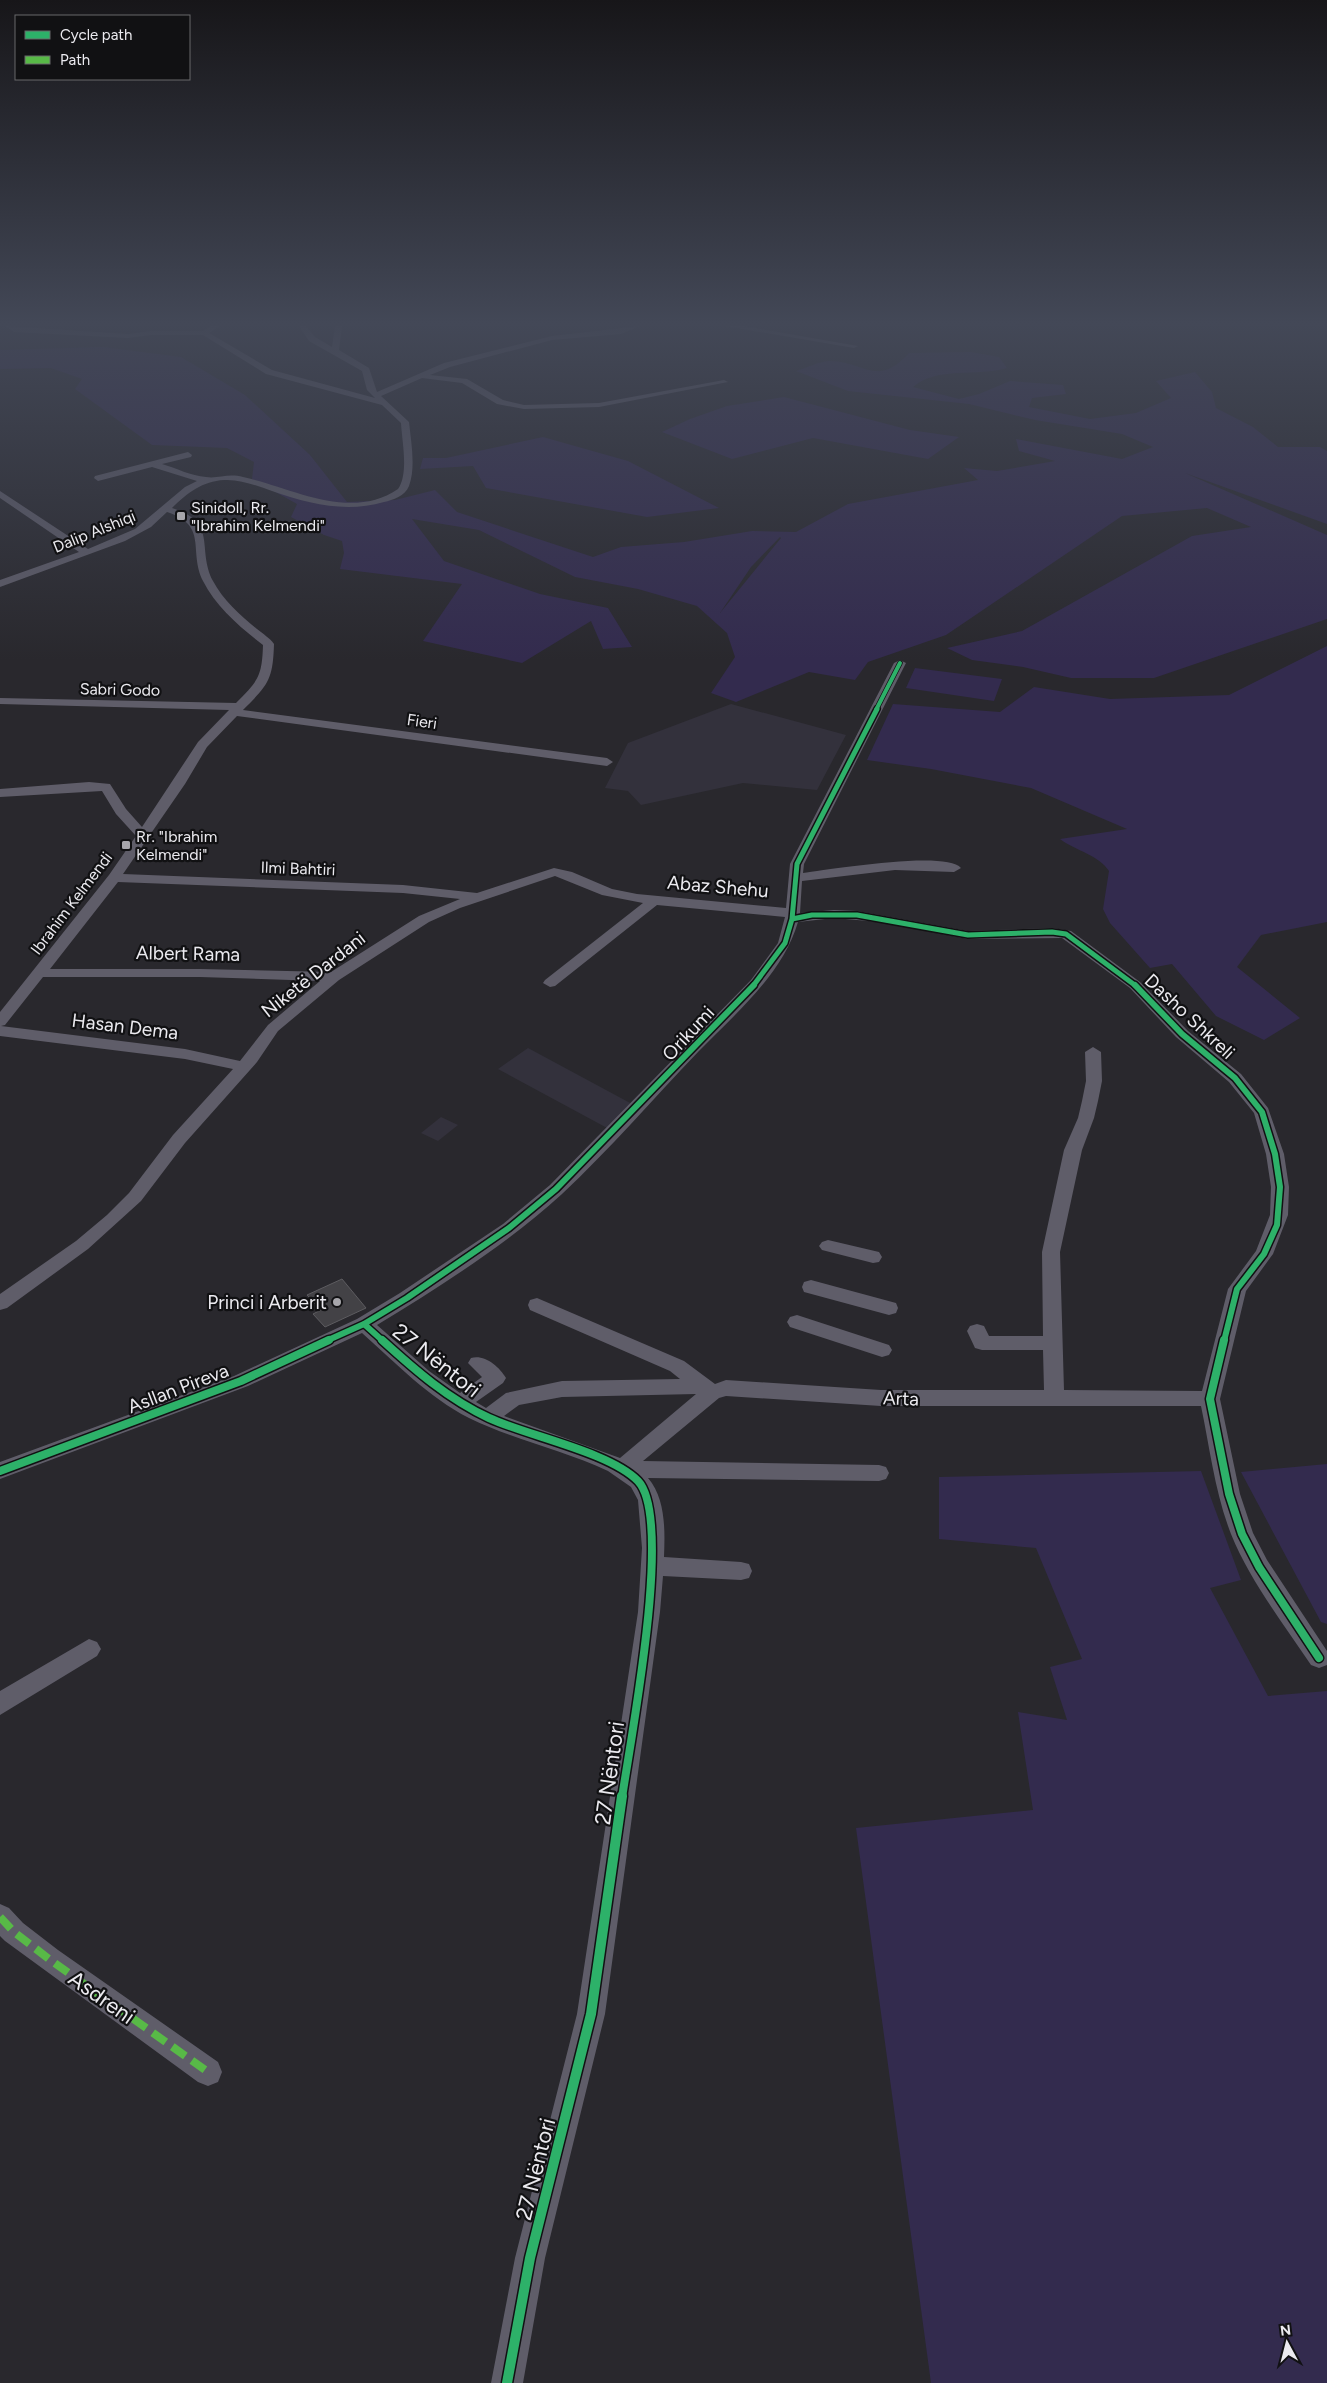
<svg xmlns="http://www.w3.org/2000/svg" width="1327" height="2383" viewBox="0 0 1327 2383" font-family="Figtree,sans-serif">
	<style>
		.built { fill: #33313c }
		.green { fill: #332b4e; fill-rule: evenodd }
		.building { fill: #434246; stroke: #5d5c60 }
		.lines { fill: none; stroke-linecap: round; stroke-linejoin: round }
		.minor { fill: #5f5d69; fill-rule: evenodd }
		.quiet { stroke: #58b947; stroke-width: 8; stroke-dasharray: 16 8; stroke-linecap: butt }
		.cycleway-far4-casing { stroke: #111113; stroke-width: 5.5 }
		.cycleway-far3-casing { stroke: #111113; stroke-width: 8 }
		.cycleway-far2-casing { stroke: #111113; stroke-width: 9 }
		.cycleway-far1-casing { stroke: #111113; stroke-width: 11 }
		.cycleway-casing { stroke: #111113; stroke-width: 13 }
		.cycleway-far4 { stroke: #2db169; stroke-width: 4 }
		.cycleway-far3 { stroke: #2db169; stroke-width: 5 }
		.cycleway-far2 { stroke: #2db169; stroke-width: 6 }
		.cycleway-far1 { stroke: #2db169; stroke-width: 8 }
		.cycleway { stroke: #2db169; stroke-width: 10 }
		.poi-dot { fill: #a7a6ab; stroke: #111113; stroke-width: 2 }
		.labels { text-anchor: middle; stroke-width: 4.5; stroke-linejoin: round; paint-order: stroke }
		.far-poi-label { font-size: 16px; fill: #ebeaef; stroke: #111113; text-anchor: start }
		.far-street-label { font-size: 16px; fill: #ebeaef; stroke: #111113 }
		.street-label { font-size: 19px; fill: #ebeaef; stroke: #111113 }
		.poi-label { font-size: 19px; fill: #ebeaef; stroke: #111113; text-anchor: end }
		.near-street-label { font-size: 22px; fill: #ebeaef; stroke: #111113 }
	</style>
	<rect width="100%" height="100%" fill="#29282d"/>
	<!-- built -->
	<path class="built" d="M731,704L846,735L817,790L743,783L641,805L628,791L605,788L628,743Z
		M528,1048L632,1104L609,1129L498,1069Z
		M441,1117L458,1125L438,1141L421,1133Z"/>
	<!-- green -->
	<path class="green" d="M103,347L181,357L245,395L310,455L347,502L395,500L435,490L457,512L593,557L621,547L684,542L752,531L796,532L848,504L978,480L964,468L997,471L1055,461L1019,451L1016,439L1122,459L1153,447L1122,434L1035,420L969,404L848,391L796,371C806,368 820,361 830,361C866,362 877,388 909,353L971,352L999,357L1007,368C977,377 937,366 913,387L959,399L979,394L1010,381L1063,385L1066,394L1032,398L1029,407L1090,419L1136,413L1171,398L1156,381L1195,372L1212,392L1216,408L1253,427L1278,447H1320L1327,451V524L1185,473L1327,535V619L1154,678H1071L1023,667L972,660L947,648L1022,631L1192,536L1251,527L1207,508L1122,516L946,635L868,662L855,680L809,672L736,702L711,693L735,657L727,633L697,606L638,589L575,577L479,530L412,519L444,561L540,594L608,608L632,647L603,649L591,621L522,663L423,641L462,584L340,569L344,553L342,541L324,535L291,517L297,504L252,479L254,462L227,448L152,445L75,389L82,379L51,368L0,369V350ZM780,537L781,538L720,613L751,567Z
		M784,397L910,430L959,437L928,459L813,438L732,459L662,432L690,419L727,406Z
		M543,437L628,461L719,508L647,517L486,488L473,466L420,469L423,458H446Z
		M1327,646V922L1261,935L1237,967L1300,1018L1264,1040L1216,1016L1172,964L1150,968L1110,923L1103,909L1109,871C1099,855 1076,851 1060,839L1127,829L1031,788L931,769L867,760L893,704L1000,712L1034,687L1110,699L1229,695Z
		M915,668L1002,679L994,701L906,688Z
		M1327,1464V1624L1321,1622L1241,1472Z
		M1201,1471L1241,1580L1210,1588L1268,1696L1327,1691V2383H931L856,1828L1033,1810L1018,1712L1067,1720L1050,1667L1082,1659L1036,1548L939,1539V1477Z"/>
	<!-- building -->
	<path class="building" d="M342,1279L366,1308L325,1327L313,1314L321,1310L307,1295Z"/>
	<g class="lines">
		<!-- minor -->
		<path class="minor" d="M5,326L128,334L151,331H203L211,326H220L209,333L272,370L375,398L367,390L362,371L309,341L299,326H306L315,337L332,347L335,326H342L339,350L369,368L377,392L444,363L552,336L640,326L621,334L552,340L450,367L430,375L467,379L503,400L524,405L599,403L724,380L728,382L599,407L524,409L497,404L462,383L422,378L381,396L409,422C411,442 416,467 409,486C405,496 393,500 384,502C346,513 309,504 272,491C257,486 241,479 224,480C203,481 187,493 172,508C219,523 196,548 213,581C223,600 241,616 257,629C263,634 270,638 274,644C273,680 268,685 243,710L607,758L613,762L607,766L237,716L207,747L185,784L123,874L403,885L477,893L554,868L572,872L612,889L637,894L786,908L790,864L894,663L900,660L906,663L804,864L803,873C828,870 946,850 961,868L954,872L895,870L802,881L800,913L834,910L857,911L968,931L1052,928L1071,931L1140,982L1188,1031L1241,1074L1268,1108L1284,1154L1289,1187L1288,1215L1273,1254L1246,1291L1220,1399L1240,1494L1253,1533L1267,1560L1327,1651V1665L1319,1668L1311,1665C1283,1623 1250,1581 1231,1534C1215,1493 1210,1449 1201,1406H881L726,1396L719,1398L643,1461L879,1465L886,1467L889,1473L886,1479L879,1481L648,1478C666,1499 665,1531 664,1557L741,1562L749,1564L752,1571L749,1578L741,1580L663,1576L660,1612L605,2014L545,2258L523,2383H491L515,2258L577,2014L638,1612L642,1548L638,1500L631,1487L608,1471C563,1450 514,1440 469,1418C428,1397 396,1363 362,1333L248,1386L0,1479V1462L234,1376L357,1319L400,1293L503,1224L550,1185L751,980L778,943L785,917L657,905L555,986L550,987L543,983L545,980L643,903L602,895L555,876L460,908L429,922L339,980L278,1031L257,1062L185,1143L141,1201L88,1249L7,1308L0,1310V1294L76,1241L107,1215L129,1193L173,1135L233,1069L185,1059L0,1036V1012L109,875L136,836L116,814L102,791L0,797V789L89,782L110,784L126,809L142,827L198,742L229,710L0,704V698L236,703C258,681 262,677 263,645C241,628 216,607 203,581C188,550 209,526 167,512L151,527L125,541L0,587V580L79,552L0,498V491L88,549L135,529L185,487L197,481L152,467L98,481L94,478L95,476L188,452L192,455L191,457L162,464C176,468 191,476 206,477C218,479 228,473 243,477C291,487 350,522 398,489C409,473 402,442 401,423L382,405L266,374L203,335H151L128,338L14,332ZM118,882L403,893L460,899L419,916L331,972L200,969H50ZM834,918L880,922L968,939L1062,938L1130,988L1176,1037L1229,1082L1254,1113L1266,1154L1271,1187L1270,1215L1256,1251L1228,1289L1202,1391L1064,1390L1060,1252L1082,1150L1094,1118L1098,1101L1102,1081L1101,1052L1093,1047L1085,1052L1086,1081L1082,1101L1078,1118L1064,1150L1042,1252L1043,1336H989L984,1326L977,1324L970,1326L967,1331L975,1348L982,1350H1043L1044,1390H881L726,1380L715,1384L684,1361L537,1298L530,1300L528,1305L530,1310L670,1371L680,1379L562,1381L506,1393L486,1408L476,1402L503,1383L506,1378C499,1366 484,1354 471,1358L468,1363L482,1377L460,1393L429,1371L377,1325C441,1286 507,1244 562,1194C609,1150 653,1099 698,1052C735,1014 783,974 798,922ZM43,977H200L320,981L268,1025L240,1061L185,1049L1,1026L5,1025ZM696,1394L620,1458L504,1416L519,1405L562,1397Z
			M725,326H744L858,346L854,348Z
			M828,1240L879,1252L882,1257L879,1262L873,1263L822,1250L819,1246L822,1242Z
			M811,1280L896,1303L898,1308L896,1313L889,1315L804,1292L802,1287L804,1282Z
			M797,1315L889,1345L892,1350L889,1355L882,1357L790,1327L787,1322L790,1317Z
			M89,1639L97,1642L101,1649L97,1656L0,1715V1691Z
			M0,1904L9,1908L23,1923L58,1950L218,2062L222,2072L218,2082L208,2086L198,2082L5,1941L0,1936Z"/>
		<!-- quiet -->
		<path class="quiet" d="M0,1917L14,1932L49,1959L208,2072"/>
		<defs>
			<path id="cycleway-far4" d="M876,710L900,663"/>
			<path id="cycleway-far3" d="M792,919L812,915H857L968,935L1052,932L1066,934L1136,986
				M753,986L785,943L792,919L797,864L877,709"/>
			<path id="cycleway-far2" d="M1135,985L1182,1034L1235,1078L1262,1112L1275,1154L1280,1187L1277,1225L1264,1254L1237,1289L1224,1341
				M364,1324L383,1341
				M326,1341L364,1324L407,1298L509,1228L556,1189L754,985"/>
			<path id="cycleway-far1" d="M382,1340C415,1370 448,1399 489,1418C528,1436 610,1452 638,1481C674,1519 630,1741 622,1798
				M1224,1340L1210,1399L1229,1494L1242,1534L1259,1567L1319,1658
				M0,1471L241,1381L329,1340"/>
			<path id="cycleway" d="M507,2383L530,2258L591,2014L622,1796"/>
		</defs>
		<!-- cycleway-far4 casing -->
		<use href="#cycleway-far4" class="cycleway-far4-casing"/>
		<!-- cycleway-far3 casing -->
		<use href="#cycleway-far3" class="cycleway-far3-casing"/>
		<!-- cycleway-far2 casing -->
		<use href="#cycleway-far2" class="cycleway-far2-casing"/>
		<!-- cycleway-far1 casing -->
		<use href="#cycleway-far1" class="cycleway-far1-casing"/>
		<!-- cycleway casing -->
		<use href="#cycleway" class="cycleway-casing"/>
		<!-- cycleway-far4 -->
		<use href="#cycleway-far4" class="cycleway-far4"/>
		<!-- cycleway-far3 -->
		<use href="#cycleway-far3" class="cycleway-far3"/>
		<!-- cycleway-far2 -->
		<use href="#cycleway-far2" class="cycleway-far2"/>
		<!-- cycleway-far1 -->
		<use href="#cycleway-far1" class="cycleway-far1"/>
		<!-- cycleway -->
		<use href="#cycleway" class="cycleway"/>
	</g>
	<!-- sky -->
	<linearGradient id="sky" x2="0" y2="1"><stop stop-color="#171619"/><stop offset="0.49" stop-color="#434857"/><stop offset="1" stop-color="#434857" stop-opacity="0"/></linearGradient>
	<rect width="1327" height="660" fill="url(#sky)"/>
	<!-- markers -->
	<g class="poi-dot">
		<rect x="176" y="511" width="10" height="10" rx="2.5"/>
		<rect x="121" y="840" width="10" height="10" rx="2.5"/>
		<circle cx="337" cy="1302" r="5"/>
	</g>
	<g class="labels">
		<!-- far-poi labels -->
		<g class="far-poi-label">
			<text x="191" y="513">Sinidoll, Rr.<tspan x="191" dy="18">"Ibrahim Kelmendi"</tspan></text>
			<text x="136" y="842">Rr. "Ibrahim<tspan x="136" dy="18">Kelmendi"</tspan></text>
		</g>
		<!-- far-street labels -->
		<g class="far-street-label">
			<text transform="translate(94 531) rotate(-22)" y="6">Dalip Alshiqi</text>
			<text transform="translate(120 689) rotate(1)" y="6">Sabri Godo</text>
			<text transform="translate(422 721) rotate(8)" y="6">Fieri</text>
			<text transform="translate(298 868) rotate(2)" y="6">Ilmi Bahtiri</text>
			<text transform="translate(71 903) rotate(-53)" y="6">Ibrahim Kelmendi</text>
		</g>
		<!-- street labels -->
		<g class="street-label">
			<text transform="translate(718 886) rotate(5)" y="7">Abaz Shehu</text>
			<text transform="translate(188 953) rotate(1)" y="7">Albert Rama</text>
			<text transform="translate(313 974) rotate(-38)" y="7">Niketë Dardani</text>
			<text transform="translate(1190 1016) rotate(43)" y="7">Dasho Shkreli</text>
			<text transform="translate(125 1026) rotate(7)" y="7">Hasan Dema</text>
			<text transform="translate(688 1033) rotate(-47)" y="7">Orikumi</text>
			<text transform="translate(178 1388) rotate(-21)" y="7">Asllan Pireva</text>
			<text transform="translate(901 1398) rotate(2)" y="7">Arta</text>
		</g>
		<!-- poi labels -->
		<g class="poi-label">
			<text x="327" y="1309">Princi i Arberit</text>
		</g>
		<!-- near-street labels -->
		<g class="near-street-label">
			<text transform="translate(437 1360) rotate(38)" y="8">27 Nëntori</text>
			<text transform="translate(609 1773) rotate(-82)" y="8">27 Nëntori</text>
			<text transform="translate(102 1997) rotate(35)" y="8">Asdreni</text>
			<text transform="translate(535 2169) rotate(-76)" y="8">27 Nëntori</text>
		</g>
	</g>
	<!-- legend -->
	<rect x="15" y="15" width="175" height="65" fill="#111113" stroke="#68686b"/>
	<rect x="25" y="31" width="25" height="8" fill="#2db169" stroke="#68686b"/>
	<text x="60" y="40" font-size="15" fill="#ebeaef">Cycle path</text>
	<rect x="25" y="56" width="25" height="8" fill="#58b947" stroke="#68686b"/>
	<text x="60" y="65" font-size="15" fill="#ebeaef">Path</text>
	<!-- north arrow -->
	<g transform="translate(1287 2343) rotate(353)" stroke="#111113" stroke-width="4" paint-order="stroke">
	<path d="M0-4L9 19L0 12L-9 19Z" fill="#ebeaef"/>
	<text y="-8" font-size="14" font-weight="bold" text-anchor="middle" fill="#ebeaef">N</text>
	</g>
</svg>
